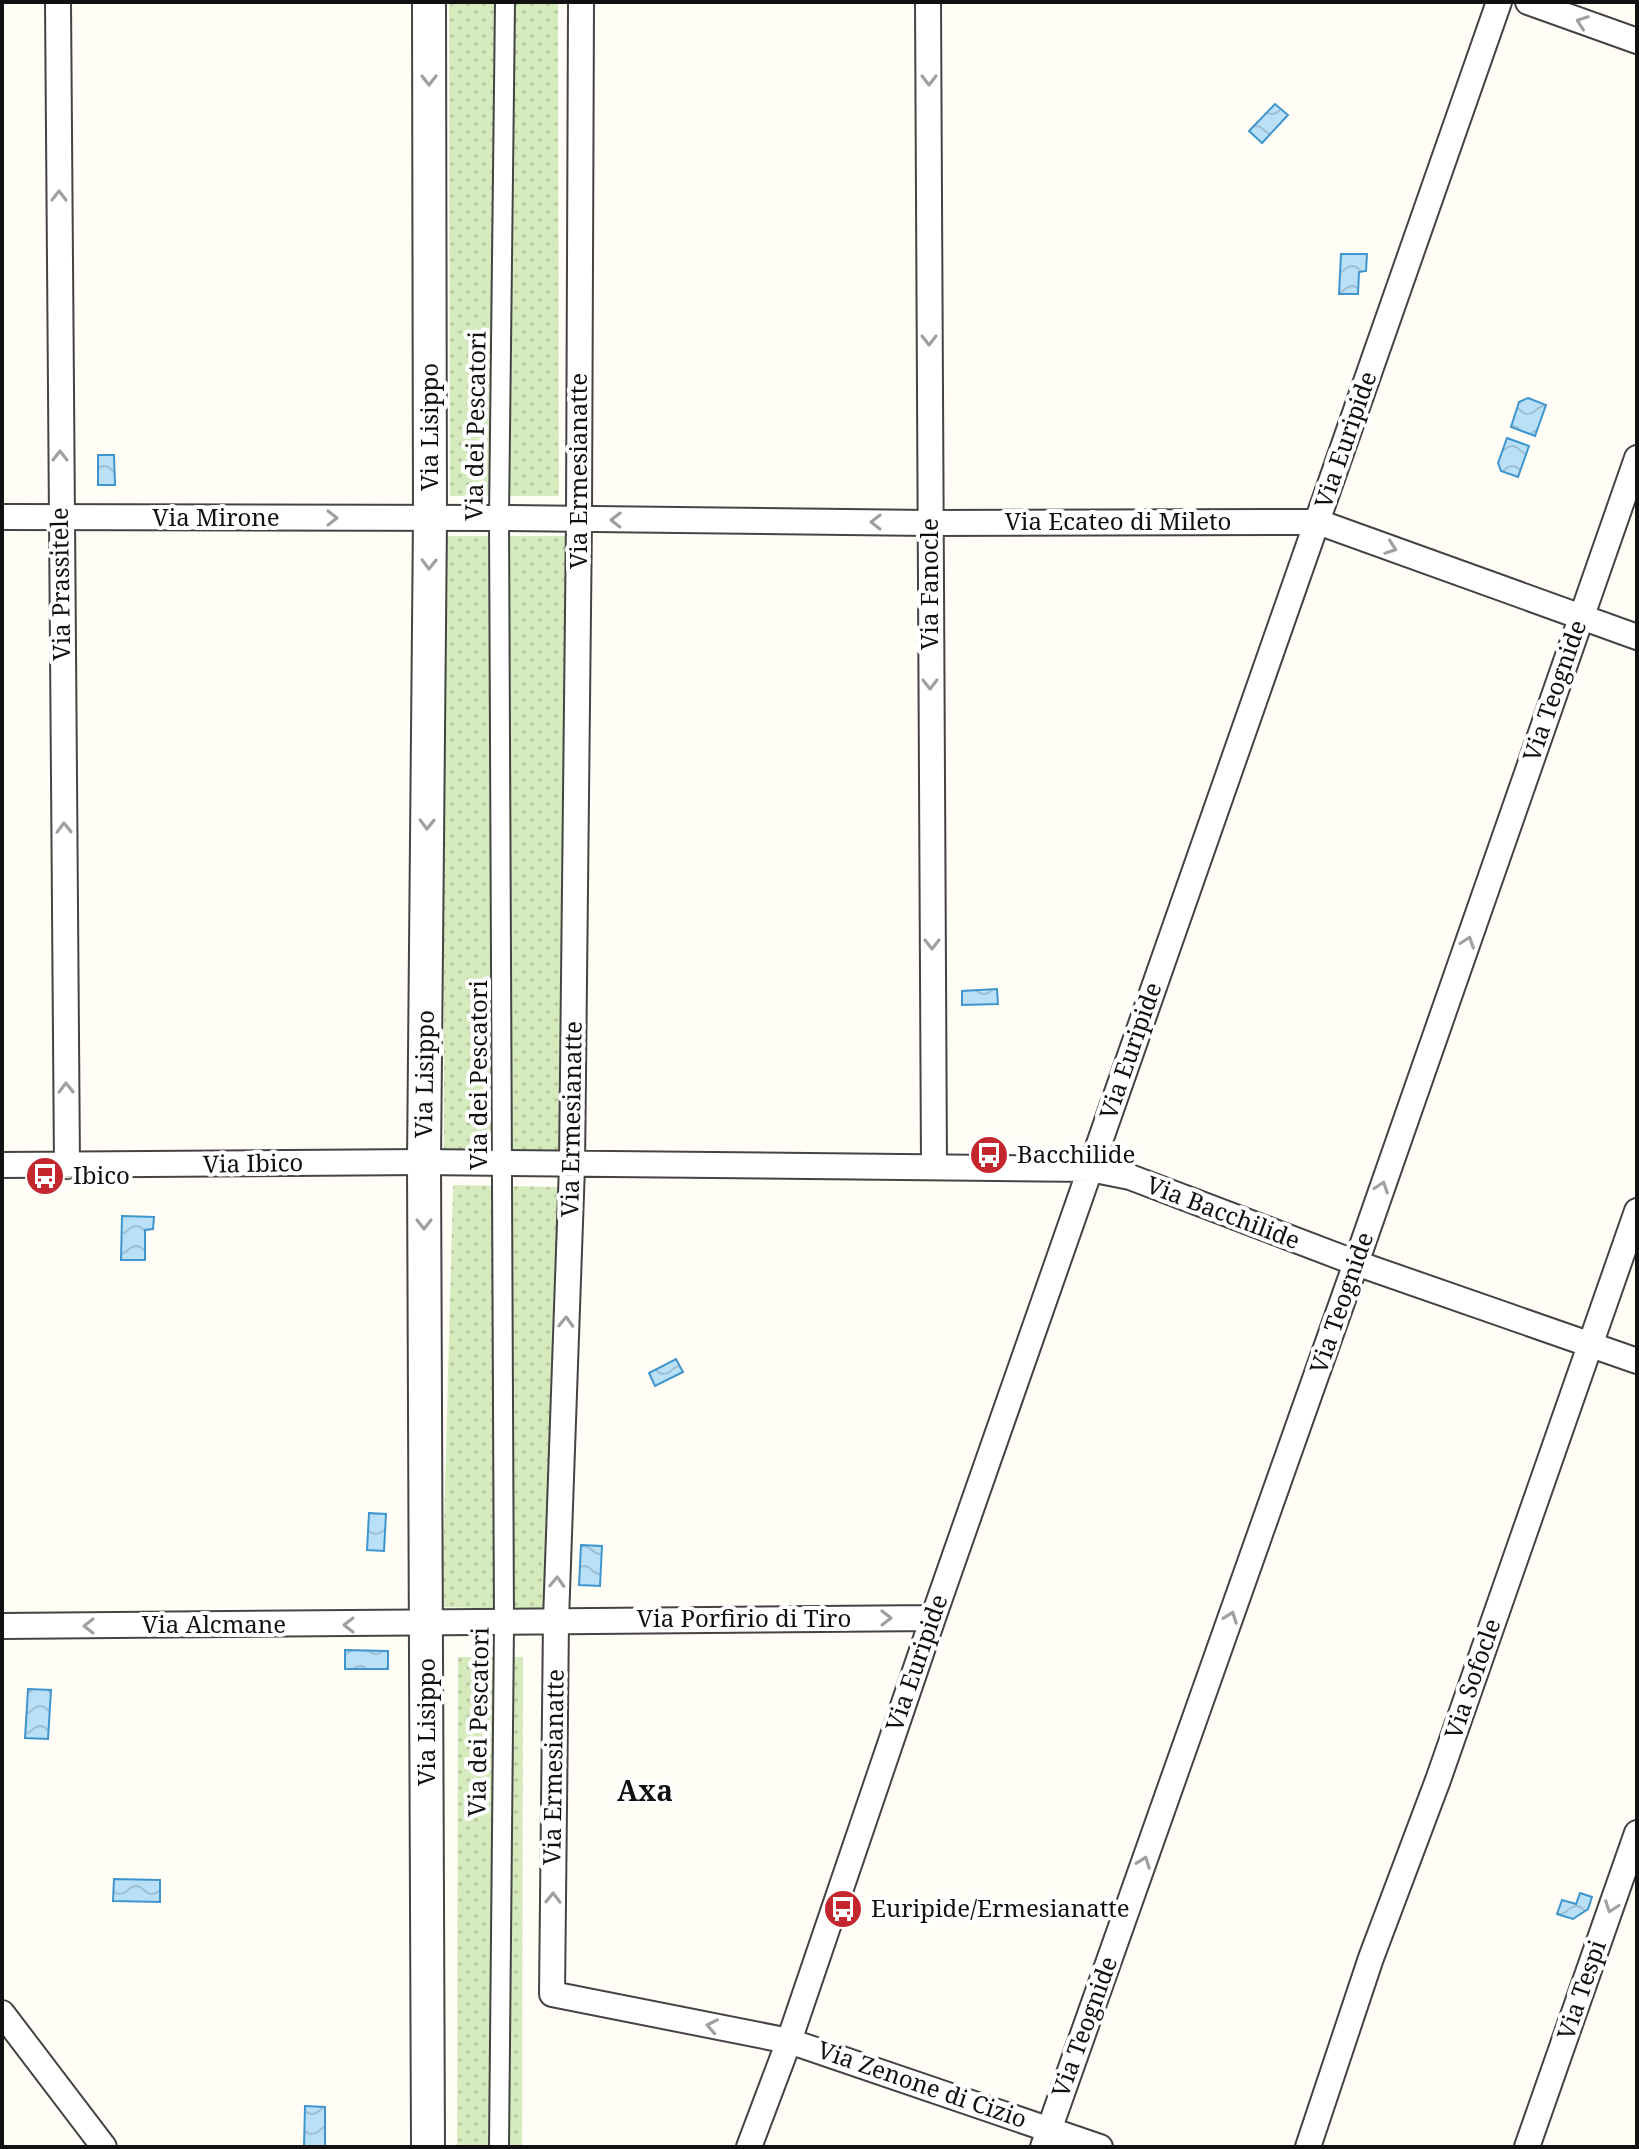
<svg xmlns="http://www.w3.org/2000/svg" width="1639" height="2149" viewBox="0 0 1639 2149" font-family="'Noto Serif',serif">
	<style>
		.grass { fill: url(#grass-dots) }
		.water { fill: url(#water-waves); stroke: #3f96cf; stroke-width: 2 }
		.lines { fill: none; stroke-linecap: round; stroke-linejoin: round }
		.pedestrian-casing { stroke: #444; stroke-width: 22 }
		.minor-casing { stroke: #444; stroke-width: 28 }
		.tertiary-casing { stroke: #444; stroke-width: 36 }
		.pedestrian { stroke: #fff; stroke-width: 18 }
		.minor { stroke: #fff; stroke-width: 24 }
		.tertiary { stroke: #fff; stroke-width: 32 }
		.oneway { stroke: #a0a0a0 }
		.labels { text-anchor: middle; stroke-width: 8; stroke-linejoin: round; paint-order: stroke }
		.street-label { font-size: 24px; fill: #111; stroke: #fff }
		.poi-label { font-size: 24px; fill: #111; stroke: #fff; text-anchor: start }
		.quarter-label { font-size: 28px; font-weight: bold; fill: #111; stroke: #fff }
	</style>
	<defs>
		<pattern id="grass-dots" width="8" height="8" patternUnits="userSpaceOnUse" patternTransform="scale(2)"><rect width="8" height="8" fill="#d5ebbd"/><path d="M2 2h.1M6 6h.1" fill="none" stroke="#b6c8a1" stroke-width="1.8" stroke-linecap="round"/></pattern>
		<pattern id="water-waves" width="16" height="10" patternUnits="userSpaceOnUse" patternTransform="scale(2)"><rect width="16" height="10" fill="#b9e0f7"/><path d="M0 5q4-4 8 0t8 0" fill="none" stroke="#9ebfd3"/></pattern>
	</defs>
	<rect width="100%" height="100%" fill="#fffdf5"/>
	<!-- grass -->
	<path class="grass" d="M449,2H558L559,496H450Z
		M444,536H565L564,1150H444Z
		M453,1185L560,1187L549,1610L442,1607Z
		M458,1657H523L522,2147H457Z"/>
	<!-- water -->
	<path class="water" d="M1275,104L1288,115L1262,143L1249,131Z
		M1341,254H1367L1366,271L1359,272L1358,294H1339Z
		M1528,398L1546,405L1535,436L1511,427L1519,402Z
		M1507,438L1529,446L1518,477L1501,471L1498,463Z
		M98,455H114L115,485H98Z
		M997,989L998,1004L962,1005V991Z
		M122,1216L154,1217L153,1229L145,1230V1260H121Z
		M676,1359L683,1372L655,1386L649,1373Z
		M369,1513L386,1514L384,1551L367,1550Z
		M581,1545L602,1546L600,1586L579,1585Z
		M345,1650L388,1651V1669H345Z
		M28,1689L51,1690L48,1739L25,1738Z
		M114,1879L160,1880V1902L113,1901Z
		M1580,1893L1592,1897L1588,1909L1573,1919L1557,1914L1562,1900L1576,1904Z
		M305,2106L325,2107V2147H304Z"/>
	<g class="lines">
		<defs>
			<path id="pedestrian" d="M499,2147L504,1624L499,518L505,2"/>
			<path id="minor" d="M58,2L67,1166
				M581,2L579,519L572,1166L556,1620L552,1994L789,2041L1100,2147
				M928,2L934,1167
				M1528,2L1637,41
				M2,517L499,518L929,523L1318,522L1637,637
				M2,1165L424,1162L1090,1169L1130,1177L1356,1263L1637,1361
				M2,1626C312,1625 622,1620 933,1618
				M2,2013L104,2147
				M749,2147L789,2041L933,1618L1499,2
				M1043,2147L1356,1263L1637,458
				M1308,2147L1371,1958L1438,1780L1637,1211
				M1527,2147L1637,1833"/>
			<path id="tertiary" d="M428,2147L424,1162L430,519L429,2"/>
		</defs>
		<!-- pedestrian casing -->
		<use href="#pedestrian" class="pedestrian-casing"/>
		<!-- minor casing -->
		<use href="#minor" class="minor-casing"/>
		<!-- tertiary casing -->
		<use href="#tertiary" class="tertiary-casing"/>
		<!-- pedestrian -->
		<use href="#pedestrian" class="pedestrian"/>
		<!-- minor -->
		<use href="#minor" class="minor"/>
		<!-- tertiary -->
		<use href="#tertiary" class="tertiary"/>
	</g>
	<!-- one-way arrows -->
	<defs><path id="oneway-chevron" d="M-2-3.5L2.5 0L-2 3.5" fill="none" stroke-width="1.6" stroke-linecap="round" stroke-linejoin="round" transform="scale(2)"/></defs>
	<g class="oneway">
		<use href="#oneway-chevron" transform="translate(1582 22) rotate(-160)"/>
		<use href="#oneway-chevron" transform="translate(429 80) rotate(90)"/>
		<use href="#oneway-chevron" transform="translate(929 80) rotate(90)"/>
		<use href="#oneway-chevron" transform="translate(59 196) rotate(-90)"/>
		<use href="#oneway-chevron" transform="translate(929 340) rotate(90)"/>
		<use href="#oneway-chevron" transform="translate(60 456) rotate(-90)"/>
		<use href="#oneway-chevron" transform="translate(332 518)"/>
		<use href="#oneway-chevron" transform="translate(616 520) rotate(-179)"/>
		<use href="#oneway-chevron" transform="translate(876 522) rotate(-179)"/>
		<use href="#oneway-chevron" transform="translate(1391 548) rotate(20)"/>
		<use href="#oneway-chevron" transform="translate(429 564) rotate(91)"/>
		<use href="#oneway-chevron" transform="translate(930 684) rotate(90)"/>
		<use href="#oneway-chevron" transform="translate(427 824) rotate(91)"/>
		<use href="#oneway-chevron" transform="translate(64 828) rotate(-91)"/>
		<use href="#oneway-chevron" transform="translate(1468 942) rotate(-71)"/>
		<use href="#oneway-chevron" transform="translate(932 944) rotate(90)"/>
		<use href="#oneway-chevron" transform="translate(66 1088) rotate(-91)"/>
		<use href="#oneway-chevron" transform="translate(1382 1187) rotate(-71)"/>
		<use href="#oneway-chevron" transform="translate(424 1224) rotate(90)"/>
		<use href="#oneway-chevron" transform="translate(566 1322) rotate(-88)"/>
		<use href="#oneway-chevron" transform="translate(557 1582) rotate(-88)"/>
		<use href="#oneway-chevron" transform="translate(1231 1617) rotate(-70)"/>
		<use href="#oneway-chevron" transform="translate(886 1618)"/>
		<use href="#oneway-chevron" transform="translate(349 1625) rotate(180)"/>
		<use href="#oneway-chevron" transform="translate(89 1626) rotate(180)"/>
		<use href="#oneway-chevron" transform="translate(1144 1862) rotate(-70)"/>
		<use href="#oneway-chevron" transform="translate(553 1898) rotate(-89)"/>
		<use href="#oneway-chevron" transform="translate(1611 1907) rotate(109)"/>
		<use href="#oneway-chevron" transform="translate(712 2026) rotate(-169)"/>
	</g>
	<!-- icons -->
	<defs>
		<symbol id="bus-disc" viewBox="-11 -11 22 22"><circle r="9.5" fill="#c4262e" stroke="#fff"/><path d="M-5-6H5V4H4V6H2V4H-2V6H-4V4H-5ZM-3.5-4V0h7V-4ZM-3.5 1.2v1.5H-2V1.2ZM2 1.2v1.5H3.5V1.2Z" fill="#fff"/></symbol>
	</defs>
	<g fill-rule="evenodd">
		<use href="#bus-disc" x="967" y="1133" width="44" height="44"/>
		<use href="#bus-disc" x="23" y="1154" width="44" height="44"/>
		<use href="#bus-disc" x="821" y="1887" width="44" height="44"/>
	</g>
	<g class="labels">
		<!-- street labels -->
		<g class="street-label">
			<text transform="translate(476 426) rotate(-89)" y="8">Via dei Pescatori</text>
			<text transform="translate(430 427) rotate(-90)" y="8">Via Lisippo</text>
			<text transform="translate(1346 440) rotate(-71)" y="8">Via Euripide</text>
			<text transform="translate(579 471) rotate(-90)" y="8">Via Ermesianatte</text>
			<text x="216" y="526">Via Mirone</text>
			<text x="1118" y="530">Via Ecateo di Mileto</text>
			<text transform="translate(61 584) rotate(-91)" y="8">Via Prassitele</text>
			<text transform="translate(930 584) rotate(-90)" y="8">Via Fanocle</text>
			<text transform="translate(1555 691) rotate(-71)" y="8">Via Teognide</text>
			<text transform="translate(1131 1051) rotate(-71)" y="8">Via Euripide</text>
			<text transform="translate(425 1074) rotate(-89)" y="8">Via Lisippo</text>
			<text transform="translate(479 1075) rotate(-90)" y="8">Via dei Pescatori</text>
			<text transform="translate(572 1119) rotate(-89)" y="8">Via Ermesianatte</text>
			<text transform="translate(253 1164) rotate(-1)" y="8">Via Ibico</text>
			<text transform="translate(1223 1213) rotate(21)" y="8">Via Bacchilide</text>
			<text transform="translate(1342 1303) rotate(-71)" y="8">Via Teognide</text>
			<text x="744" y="1627">Via Porfirio di Tiro</text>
			<text x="214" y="1633">Via Alcmane</text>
			<text transform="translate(917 1663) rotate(-71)" y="8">Via Euripide</text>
			<text transform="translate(1473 1679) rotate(-71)" y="8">Via Sofocle</text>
			<text transform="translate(427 1722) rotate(-90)" y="8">Via Lisippo</text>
			<text transform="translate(479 1722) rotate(-89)" y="8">Via dei Pescatori</text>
			<text transform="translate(554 1767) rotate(-89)" y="8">Via Ermesianatte</text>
			<text transform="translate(1582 1990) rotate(-71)" y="8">Via Tespi</text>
			<text transform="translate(1085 2027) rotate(-70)" y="8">Via Teognide</text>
			<text transform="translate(922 2085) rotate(19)" y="8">Via Zenone di Cizio</text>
		</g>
		<!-- poi labels -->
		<g class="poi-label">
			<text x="1017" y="1163">Bacchilide</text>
			<text x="73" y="1184">Ibico</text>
			<text x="871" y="1917">Euripide/Ermesianatte</text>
		</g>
		<!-- quarter labels -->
		<g class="quarter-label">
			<text x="645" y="1801">Axa</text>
		</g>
	</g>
	<!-- border -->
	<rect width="1639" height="2149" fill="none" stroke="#111111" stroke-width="8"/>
</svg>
